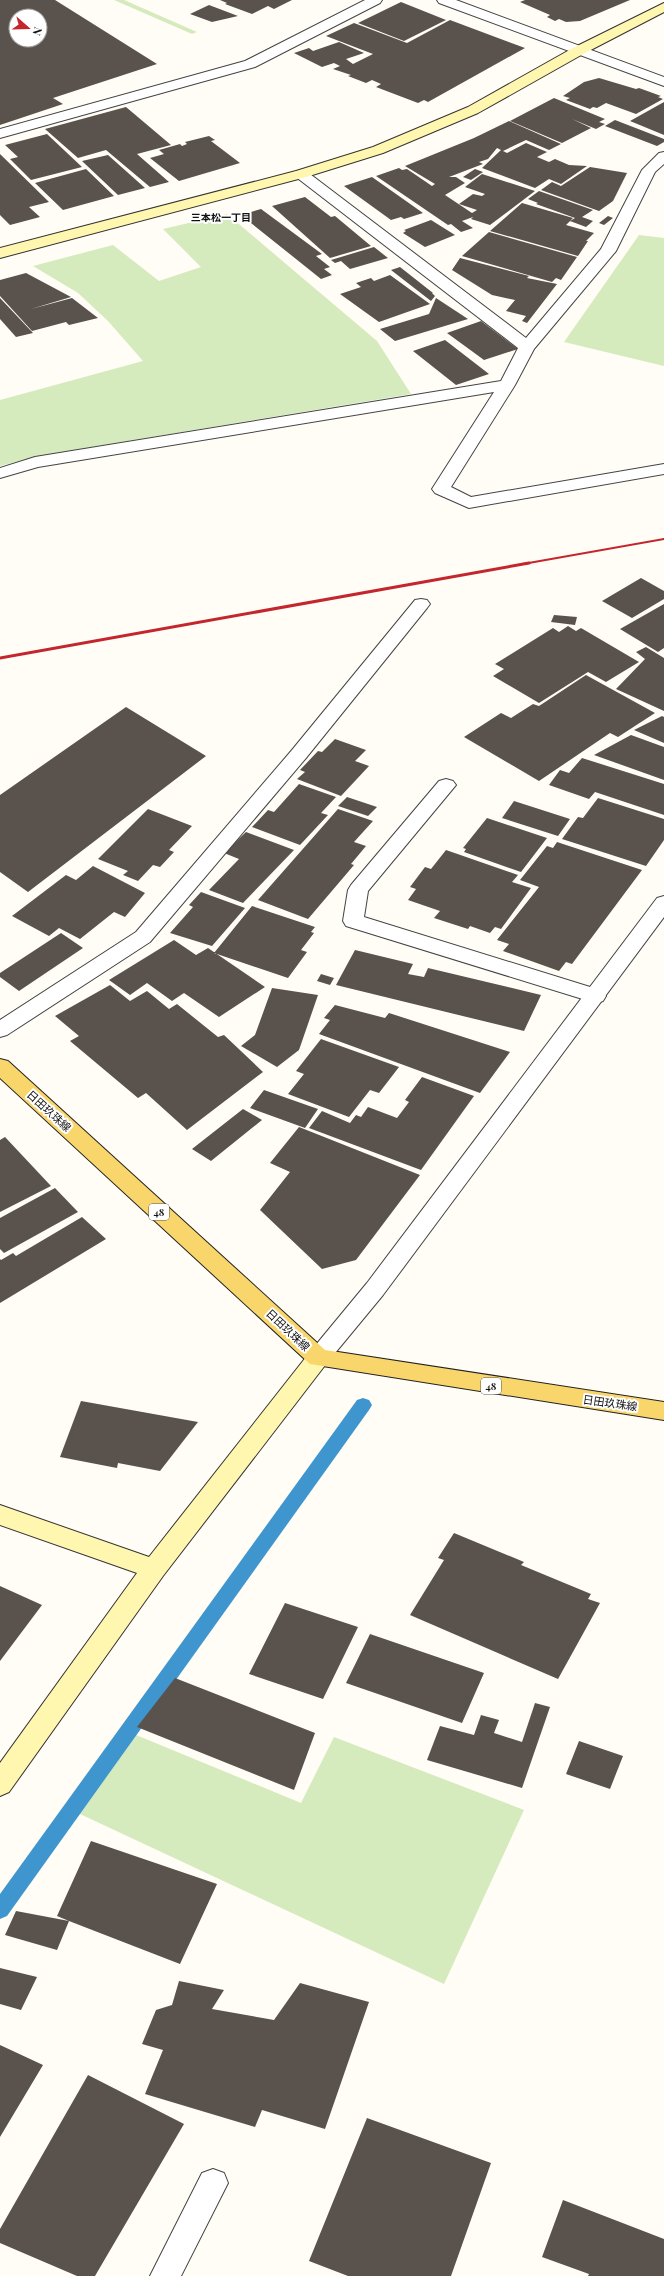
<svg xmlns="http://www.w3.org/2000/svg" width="664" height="2276" viewBox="0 0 664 2276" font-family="'Playfair Display','Noto Sans JP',serif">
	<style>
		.green { fill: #d5ebbd }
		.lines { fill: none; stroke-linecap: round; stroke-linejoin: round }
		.stream { fill: #3f96cf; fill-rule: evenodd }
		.building { fill: #5a524d; fill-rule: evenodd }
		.lane-casing { stroke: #444; stroke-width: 2 }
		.street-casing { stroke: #444; stroke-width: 2 }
		.secondary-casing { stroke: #333; stroke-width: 2 }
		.primary-casing { stroke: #222; stroke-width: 2 }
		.lane { fill: #fff; fill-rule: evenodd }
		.street { fill: #fff; fill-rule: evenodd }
		.secondary { fill: #fff6b0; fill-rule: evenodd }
		.primary { fill: #f9d66b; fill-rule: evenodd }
		.rail-far1 { stroke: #c4262e; stroke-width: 2 }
		.rail { stroke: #c4262e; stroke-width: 3 }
		.labels { text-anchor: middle; stroke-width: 4; stroke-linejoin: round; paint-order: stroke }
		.far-neighbourhood-label { font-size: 10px; font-weight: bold; fill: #111; stroke: #fff }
		.shield { fill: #fff; stroke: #585858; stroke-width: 1 }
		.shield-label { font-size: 10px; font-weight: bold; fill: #111 }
		.street-label { font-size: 11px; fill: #111; stroke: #fff }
	</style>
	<rect width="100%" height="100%" fill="#fffdf5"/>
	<!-- green -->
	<path class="green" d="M114,0H124L197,32L192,34Z
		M227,214L377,341L411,394L38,456L0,466V400L143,361L108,321L78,293L33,266L113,245L159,281L201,267L163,229Z
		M639,235L664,238V366L564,342Z
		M124,1730L301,1803L334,1737L524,1810L444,1984L65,1807Z"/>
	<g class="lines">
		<!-- stream -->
		<path class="stream" d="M363,1398L369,1400L372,1405L369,1410L7,1916L0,1919V1894L357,1400Z"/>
	</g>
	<!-- building -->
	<path class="building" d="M0,0H55L157,64L53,98L63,104L0,125ZM16,16H40V40H16Z
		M220,0H292L274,9L268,6L252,14L225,4L227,3Z
		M525,0H630L580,21L566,22L559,19L555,21L547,17L550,15L520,2Z
		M401,2L446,20L404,41L358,23Z
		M209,5L238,16L212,22L190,14Z
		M450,20L525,48L428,102L424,100L418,103L376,87L381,84L372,80L366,83L348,76L351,75L333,69L340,66L334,63L322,67L294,53L309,48L313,51L339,42L364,53L346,59L353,64L373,54L326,36L354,23L407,43Z
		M599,78L636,89L639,88L661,96L658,97L663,99L636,114L606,103L597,108L593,107L590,109L566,100L570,98L563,96L584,82Z
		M554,98L605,119L599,122L605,124L596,129L572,119L591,128L562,143L510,121Z
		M664,102V135L630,121Z
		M126,107L171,145L137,154L169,182L150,187L106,150L78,158L45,129Z
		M615,120L664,139V142L657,146L605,126Z
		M509,121L561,144L549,150L526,140L503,151L507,153L526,143L547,152L537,157L549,162L555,159L569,165L587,166L561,184L549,179L535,188L482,168L501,150L497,148L488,159L479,162L483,164L449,177H456L465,183L445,195L472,213L477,210L459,204L473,194L482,196L485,194L465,187L482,174L535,191L490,225L471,219L473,217L462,221L473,228L461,232L451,224L448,225L376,176L399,168L402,170L407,169L432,186L435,184L405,166L474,138Z
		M47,134L82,167L31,180L10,159L18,157L5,145Z
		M209,136L215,140L211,141L240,163L179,181L150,158L164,154L159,150L180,144L182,146L187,144L185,142Z
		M0,154L49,202L29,207L40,217L10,225L0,215Z
		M108,155L145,188L118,195L82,161Z
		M590,167L627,173L613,201L599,211L541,190L552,182L561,186Z
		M86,169L114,196L63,210L35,183Z
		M475,169L483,172L471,180L463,177Z
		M372,177L423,213L404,219L401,217L391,220L344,186Z
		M539,191L593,210L582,217L593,221L586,227L570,221L575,218L536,204L538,203L528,199Z
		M305,197L331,217L335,216L371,246L330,258L272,206Z
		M522,203L573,218L566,225L594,233L586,241H588L578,256L490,231Z
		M261,209L322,254L316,256L330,267L324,269L332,275L321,279L241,215Z
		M608,216L613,218L604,225L599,223Z
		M431,220L455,235L425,247L403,233L406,231L404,230Z
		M489,232L577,257L561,280L556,278L552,282L462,256Z
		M374,247L388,258L350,269L341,261L335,263L331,260Z
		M460,258L529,276L527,278L557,284L527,323L522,321L526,316L506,311L515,300L492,295L452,270Z
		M400,267L433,293H432L435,296L431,301L391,270Z
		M26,273L71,297L31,309L72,298L98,318L69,325L66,322L32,331L0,296V280Z
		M390,275L430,304L379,322L340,294L361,287L356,283L371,278L374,281Z
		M0,298L33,333L16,337L0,319Z
		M436,298L468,319L395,341L380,329L429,314Z
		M481,321L518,349L484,360L447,333Z
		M445,340L489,374L456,385L413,351Z
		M641,578L664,591V599L632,618L602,601Z
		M664,604V648L658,652L620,629Z
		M554,615L577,617L575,625L551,622Z
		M568,626L576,631L581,628L639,662L606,682L588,672L539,703L493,676L504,669L495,664L553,628L559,632Z
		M646,647L664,658V711L616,689L645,659L636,652Z
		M586,675L655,713L618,737L610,733L539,781L464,737L501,713L511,718L533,704L539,706Z
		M126,707L206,756L28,892L0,872V795Z
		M662,716L664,717V743L634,730Z
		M631,735L664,747V780L594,755Z
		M335,739L366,750L355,761L369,766L341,796L297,779L305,772L300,770L318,751L322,752Z
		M582,758L664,784V815L595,792L589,799L549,785L560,770L569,773Z
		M299,784L336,797L321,813L328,815L300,845L252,827L268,810L274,812Z
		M347,797L377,807L368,816L338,806Z
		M598,798L664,819V840L646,866L562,839L578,817L583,818Z
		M514,801L570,819L558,836L502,818Z
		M148,809L192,826L169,850L174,852L160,867L153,865L138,881L123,875L128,871L98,859Z
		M338,809L373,821L354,842L366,846L351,864L354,865L308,919L258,900Z
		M487,818L547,838L521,872L464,852L466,849L463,848Z
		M246,832L294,850L243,903L209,890L239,859L224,853Z
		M557,842L642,870L572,964L566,962L559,971L503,951L509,944L497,940L539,887L520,880L547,846L553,848Z
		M446,850L518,875L512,882L531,888L501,929L495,927L490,933L470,926L468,929L434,918L440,911L408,900L416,889L410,887L425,867L431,869Z
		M93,866L145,893L125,917L114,912L80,939L59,928L49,936L12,916L66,875L76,880Z
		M201,892L245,908L212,946L170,933L193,907L189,905Z
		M252,906L315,927L311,932L314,933L301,950L307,952L288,978L214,953Z
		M61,933L83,948L19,991L0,977V973Z
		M174,940L196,955L208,948L265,987L219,1017L184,993L172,1001L147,983L130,995L109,980Z
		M355,950L413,964L408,974L424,977L428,968L541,995L524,1031L336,985Z
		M321,974L334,978L330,985L317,981Z
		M110,985L130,1001L147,991L169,1009L177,1004L218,1037L224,1035L263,1072L187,1130L146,1093L138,1098L70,1041L79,1036L55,1016Z
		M272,988L318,995L299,1050L277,1067L241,1046L255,1035Z
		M335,1005L385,1018L389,1013L510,1052L480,1093L319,1034L330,1020L324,1018Z
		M321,1039L399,1067L379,1093L370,1090L349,1117L288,1094L304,1074L296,1071Z
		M422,1077L474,1096L421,1170L309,1128L322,1111L350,1123L356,1115L361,1117L368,1107L397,1118L409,1102L405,1100Z
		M264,1090L318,1109L305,1128L250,1108Z
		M243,1109L262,1120L211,1161L192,1149Z
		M299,1127L420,1175L356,1260L322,1269L260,1210L290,1172L270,1163Z
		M5,1137L51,1186L0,1212V1140Z
		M55,1188L78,1212L4,1253L0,1249V1218Z
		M82,1217L106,1239L0,1303V1259L1,1260L13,1253L16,1256Z
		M81,1401L198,1422L160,1471L118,1463L117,1468L60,1457Z
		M454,1533L524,1562L521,1565L591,1594L588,1599L600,1603L558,1679L410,1615L444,1560L438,1558Z
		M0,1586L42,1605L0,1661Z
		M285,1603L358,1627L323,1699L249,1674Z
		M370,1634L484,1673L462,1723L346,1683Z
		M175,1678L315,1733L294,1790L137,1727Z
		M535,1703L550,1707L522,1788L427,1760L440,1726L474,1735L481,1715L499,1720L494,1733L522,1742Z
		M579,1741L623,1756L610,1789L566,1774Z
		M91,1841L217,1884L180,1964L69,1921L57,1950L5,1935L16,1911L69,1921L57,1916Z
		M0,1968L37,1977L21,2010L0,2004Z
		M179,1981L224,1990L212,2009L274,2020L300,1983L369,2002L325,2129L262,2110L255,2127L145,2094L163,2050L142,2044L156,2010L172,2005Z
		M0,2045L43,2065L0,2137Z
		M88,2075L184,2124L95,2276H77L0,2243V2229Z
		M367,2118L491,2163L451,2276H348L309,2261Z
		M563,2200L664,2239V2276H588L589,2274L542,2257Z"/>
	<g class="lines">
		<defs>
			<path id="lane" d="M446,779L453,781L456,785L368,891L364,917L603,991L606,996L603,1001L596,1003L589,1001L346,926L343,921L348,890L351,885L439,781Z
				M213,2169L224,2173L228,2183L181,2276H150L202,2173Z"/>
			<path id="street" d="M365,0H382L380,3L255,67L0,138V129L245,61Z
				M437,0H456L664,77V86L439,3Z
				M664,152V164L655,172L616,251L534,349L515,385L451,487L471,497L664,464V474L469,508L435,493L432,489L494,392L38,467L0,478V468L35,457L501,381L518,348L296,177L294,174L296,171H306L526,338L601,249L642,170L659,153Z
				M421,599L427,600L430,604L427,608L306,758L150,942L7,1035L0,1037V1020L136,932L292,750L415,600Z
				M664,896V917L383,1295L326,1364L318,1367L310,1364L306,1358L310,1352L367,1283L657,898Z"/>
			<path id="secondary" d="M664,3V12L583,54L478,113L383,153L306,177L0,258V248L296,171L373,147L468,107L573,48Z
				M318,1349L326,1352L330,1358L326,1364L163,1576L9,1792L0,1796V1763L137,1573L0,1525V1505L149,1557L310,1352Z"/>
			<path id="primary" d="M0,1059L8,1061L325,1350L664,1402V1420L310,1364L0,1078Z"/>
		</defs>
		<!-- lane casing -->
		<use href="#lane" class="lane-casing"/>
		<!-- street casing -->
		<use href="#street" class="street-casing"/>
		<!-- secondary casing -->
		<use href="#secondary" class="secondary-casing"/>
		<!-- primary casing -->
		<use href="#primary" class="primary-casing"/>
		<!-- lane -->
		<use href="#lane" class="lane"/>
		<!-- street -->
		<use href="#street" class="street"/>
		<!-- secondary -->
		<use href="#secondary" class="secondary"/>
		<!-- primary -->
		<use href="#primary" class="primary"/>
		<!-- rail-far1 -->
		<path class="rail-far1" d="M523,564L664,539"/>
		<!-- rail -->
		<path class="rail" d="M0,658L529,563"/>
	</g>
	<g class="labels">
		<!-- far-neighbourhood labels -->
		<g class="far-neighbourhood-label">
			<text x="221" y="221">三本松一丁目</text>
		</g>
		<!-- shield labels -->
		<g class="shield">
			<rect x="149" y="1204" width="20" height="16" rx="3"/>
			<rect x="481" y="1378" width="20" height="16" rx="3"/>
		</g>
		<g class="shield-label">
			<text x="159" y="1216">48</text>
			<text x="491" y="1390">48</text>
		</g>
		<!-- street labels -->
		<g class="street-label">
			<text transform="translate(49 1111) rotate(42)" y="4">日田玖珠線</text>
			<text transform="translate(288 1330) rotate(43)" y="4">日田玖珠線</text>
			<text transform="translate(610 1403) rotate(8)" y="4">日田玖珠線</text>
		</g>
	</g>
	<!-- north arrow -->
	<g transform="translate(28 28) rotate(110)"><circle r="19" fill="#ffffff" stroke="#a0a0a0"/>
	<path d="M0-3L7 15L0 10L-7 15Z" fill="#c4262e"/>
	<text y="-6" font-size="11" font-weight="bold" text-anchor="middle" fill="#111111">N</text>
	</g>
</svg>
